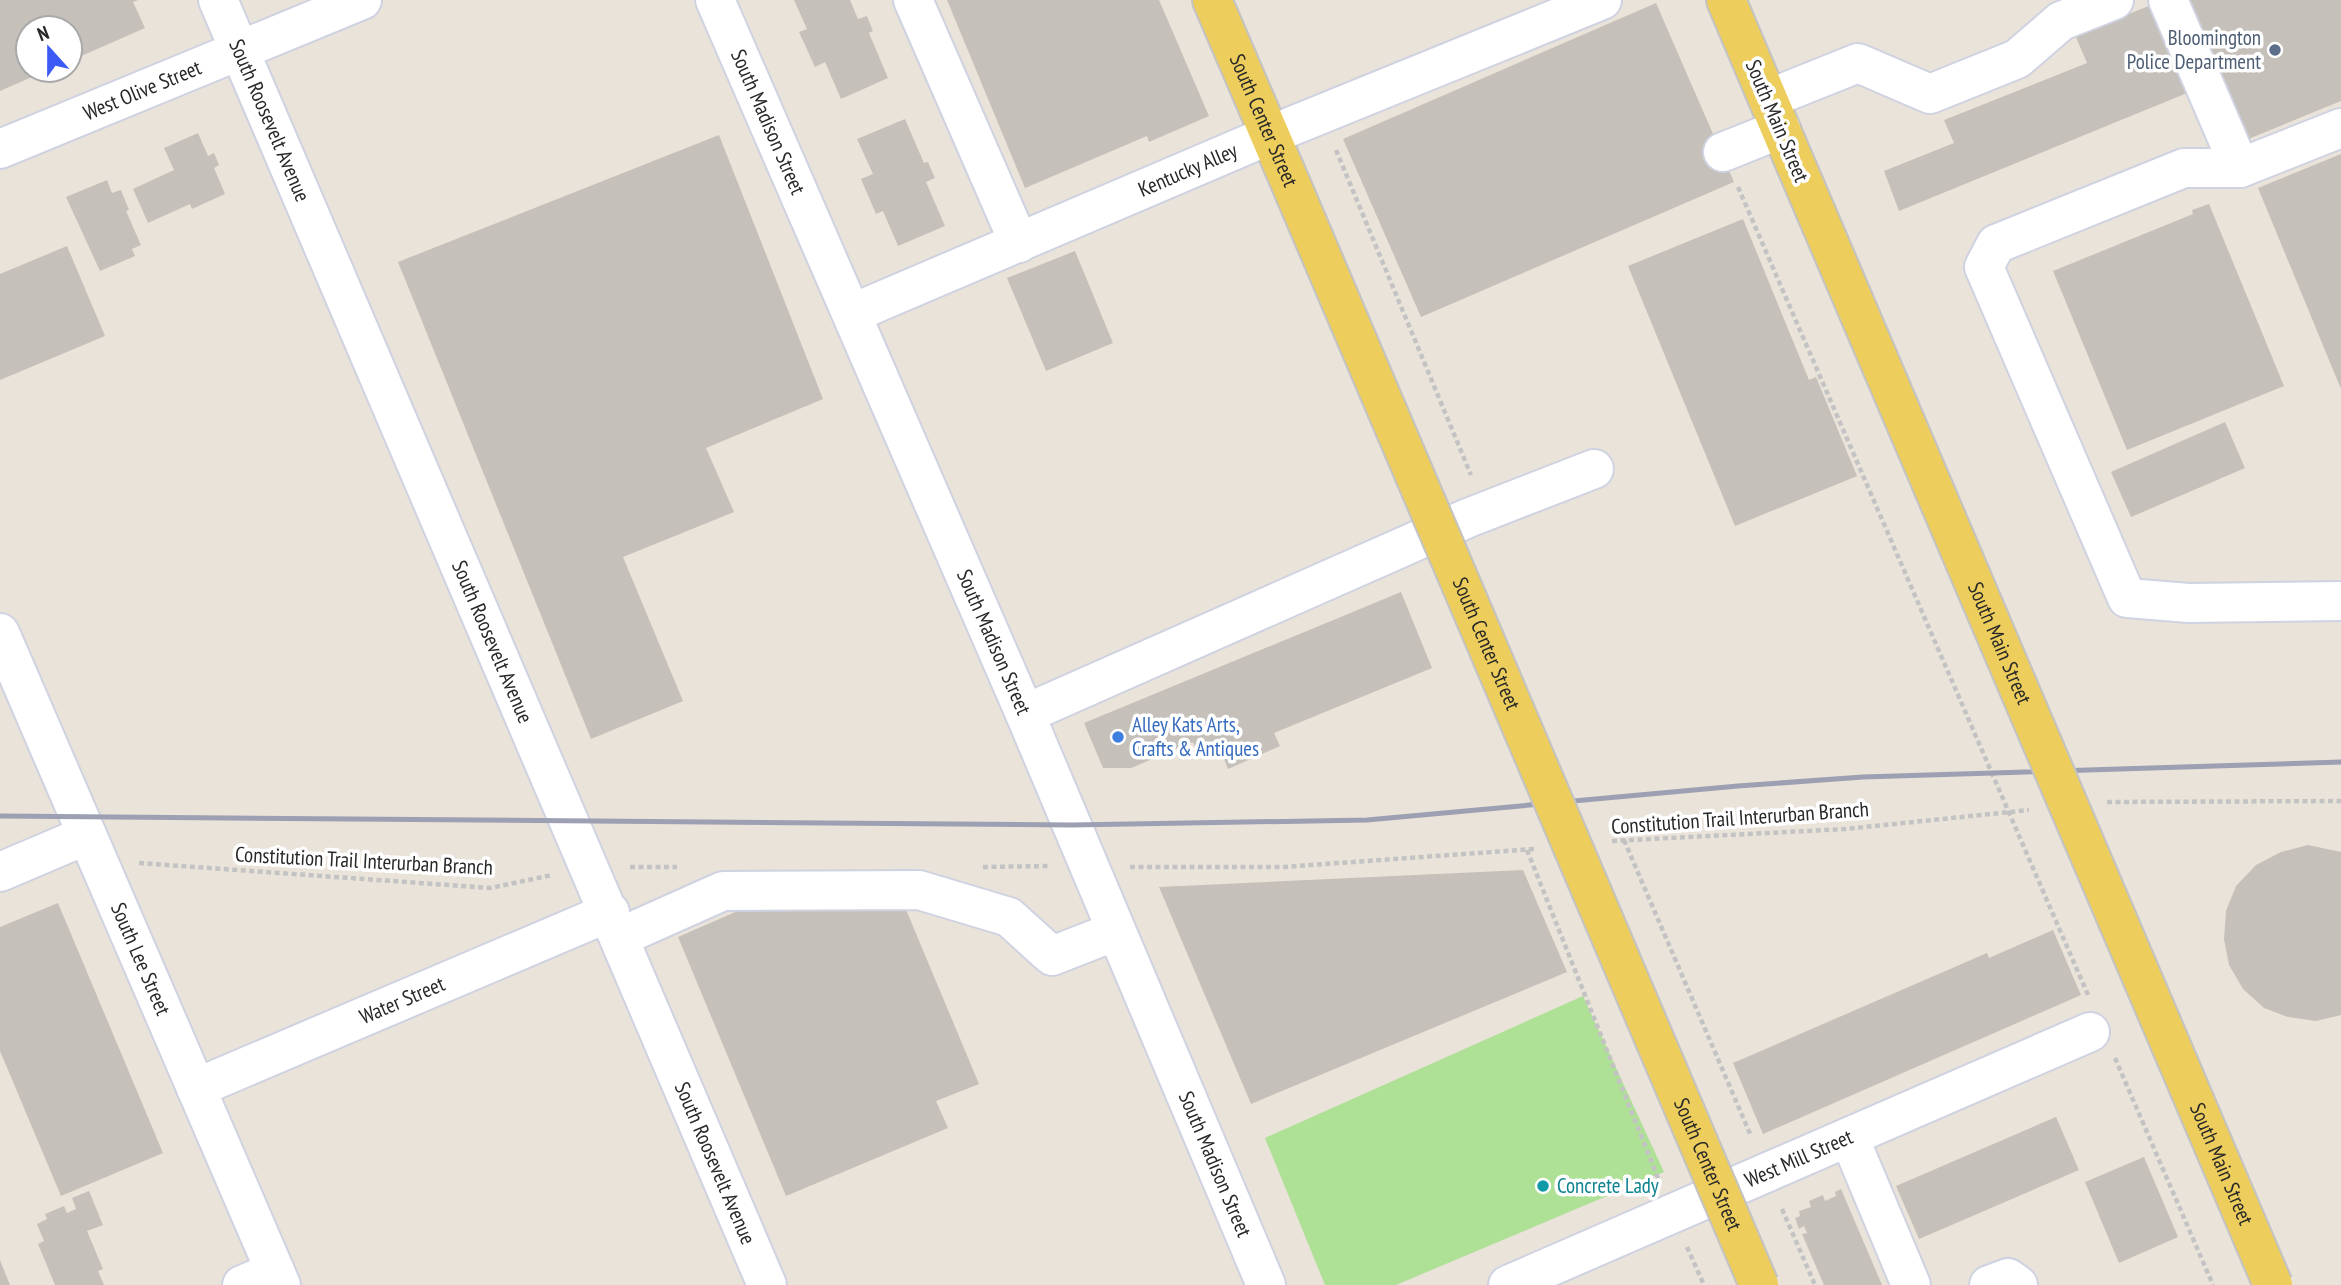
<svg xmlns="http://www.w3.org/2000/svg" width="2341" height="1285" viewBox="0 0 2341 1285" font-family="'PT Sans Narrow',sans-serif">
	<style>
		.green { fill: #aee096 }
		.building { fill: #c5c0b9 }
		.lines { fill: none; stroke-linecap: round; stroke-linejoin: round }
		.minor-casing { stroke: #cfd2e1; stroke-width: 42 }
		.major-casing { stroke: #c3c3c3; stroke-width: 42 }
		.path { stroke: #c3c3c3; stroke-width: 4.5; stroke-dasharray: 5 3.5; stroke-linecap: butt }
		.minor { stroke: #fff; stroke-width: 38 }
		.major { stroke: #edcd5c; stroke-width: 38 }
		.rail { stroke: #9d9fb2; stroke-width: 5 }
		.major-bridge-casing { stroke: #c3c3c3; stroke-width: 42; stroke-linecap: butt }
		.major-bridge { stroke: #edcd5c; stroke-width: 38 }
		.service-dot { fill: #5c6f8a; stroke: #fff; stroke-width: 2.5 }
		.shop-dot { fill: #3f7fe0; stroke: #fff; stroke-width: 2.5 }
		.culture-dot { fill: #0f9aa8; stroke: #fff; stroke-width: 2.5 }
		.labels { text-anchor: middle; stroke-width: 7; stroke-linejoin: round; paint-order: stroke }
		.service-label { font-size: 21px; fill: #4e5e75; stroke: #fff; text-anchor: end }
		.street-label { font-size: 21px; fill: #282828; stroke: #fff }
		.shop-label { font-size: 21px; fill: #366cbe; stroke: #fff; text-anchor: start }
		.culture-label { font-size: 21px; fill: #0d838f; stroke: #fff; text-anchor: start }
	</style>
	<rect width="100%" height="100%" fill="#eae3d9"/>
	<!-- green -->
	<path class="green" d="M1583,996L1664,1172L1396,1285H1325L1265,1138Z"/>
	<!-- building -->
	<path class="building" d="M0,0H138L133,2L145,28L70,61V28H28V70H48L0,91Z
		M794,0H850L858,19L867,16L873,31L869,33L888,78L841,99L825,62L815,67L799,32L807,29Z
		M947,0H1159L1209,116L1149,142L1147,136L1025,188Z
		M2188,0H2341V101L2246,140Z
		M1656,3L1734,182L1421,317L1343,139Z
		M2154,4L2192,91L1899,211L1884,171L1954,143L1944,120L2087,63L2075,35Z
		M905,119L924,163L928,162L935,178L926,182L945,226L898,246L883,211L876,214L861,179L873,174L857,139Z
		M198,133L208,156L214,153L219,165L214,168L225,194L192,209L190,204L148,223L133,189L174,170L164,148Z
		M719,135L823,399L706,448L734,512L623,557L683,701L591,739L398,262Z
		M2341,154V389L2258,188Z
		M107,180L112,193L121,190L129,210L126,211L141,245L132,249L135,256L100,271L66,197Z
		M2209,204L2284,386L2127,450L2053,271L2193,214L2192,210Z
		M1743,219L1809,380L1816,377L1857,476L1735,526L1628,266Z
		M67,246L105,336L0,380V274Z
		M1075,251L1113,343L1046,371L1007,278Z
		M2225,422L2245,468L2131,517L2111,472Z
		M1401,592L1432,668L1274,733L1280,746L1228,769L1219,746L1198,755L1193,742L1131,768H1103L1084,723Z
		M2308,845L2341,852V1015L2316,1021L2288,1017L2264,1008L2243,989L2229,965L2224,939L2226,911L2236,886L2256,865L2281,852Z
		M1523,870L1567,972L1251,1104L1159,887Z
		M763,900H902L979,1084L936,1101L948,1128L786,1196L678,937Z
		M58,903L163,1153L61,1196L0,1051V927Z
		M2053,930L2081,995L1763,1134L1733,1063L1987,953L1989,958Z
		M2056,1117L2079,1170L1919,1239L1896,1186Z
		M2144,1157L2178,1237L2119,1263L2085,1182Z
		M1841,1189L1882,1285H1824L1802,1234L1807,1233L1804,1226L1799,1229L1795,1218L1800,1216L1799,1211L1811,1207L1809,1201L1823,1195L1825,1201L1836,1196L1835,1192Z
		M89,1191L103,1225L87,1231L103,1269L98,1271L104,1285H55L38,1244L44,1241L37,1224L47,1219L45,1214L64,1206L67,1213L76,1209L72,1198Z
		M0,1260L10,1285H0Z"/>
	<g class="lines">
		<defs>
			<g id="minor">
				<path id="s1" d="M218,0L767,1285"/>
				<path id="s2" d="M715,0L1025,714L1266,1285"/>
				<path d="M913,0L1019,243"/>
				<path d="M2168,0L2240,168"/>
				<path d="M1768,99L1858,63L1930,94L2017,59L2061,21L2114,0"/>
				<path d="M2341,128L2240,168H2184L1996,244L1984,267L2127,598L2189,603L2341,601"/>
				<path id="s3" d="M0,149L362,0"/>
				<path d="M1723,152L1781,129"/>
				<path id="s4" d="M853,313L1270,135L1602,0"/>
				<path id="s5" d="M0,633L281,1285"/>
				<path d="M1025,714L1468,518L1594,469"/>
				<path d="M0,872L87,835"/>
				<path d="M620,937L723,891L919,890L1009,917L1052,956L1116,931"/>
				<path id="s6" d="M196,1088L610,912"/>
				<path d="M1849,1137L1911,1285"/>
				<path d="M242,1285L275,1271"/>
				<path id="s7" d="M1508,1285L2090,1032"/>
				<path d="M1989,1285L2008,1278L2018,1285"/>
			</g>
			<g id="major">
				<path id="s8" d="M1212,0L1293,189"/>
				<path d="M1726,0L1795,163"/>
			</g>
		</defs>
		<!-- minor casing -->
		<use href="#minor" class="minor-casing"/>
		<!-- major casing -->
		<use href="#major" class="major-casing"/>
		<!-- path -->
		<path class="path" d="M1336,150L1471,475
			M1738,187L2088,995
			M2107,802L2341,801
			M1624,840L1751,1136
			M1612,841L1845,829L2029,810
			M1527,850L1658,1178
			M139,863L490,888L552,875
			M630,867H677
			M983,867L1048,866
			M1130,867H1283L1534,849
			M2115,1058L2213,1285
			M1782,1209L1815,1285
			M1687,1247L1704,1285"/>
		<!-- minor -->
		<use href="#minor" class="minor"/>
		<!-- major -->
		<use href="#major" class="major"/>
		<!-- rail -->
		<path class="rail" d="M0,816L1072,825L1367,820L1738,786L1863,777L2341,762"/>
		<defs>
			<g id="major-bridge">
				<path id="s9" d="M1795,163L2273,1285"/>
				<path id="s10" d="M1293,189L1759,1285"/>
			</g>
		</defs>
		<!-- major-bridge casing -->
		<use href="#major-bridge" class="major-bridge-casing"/>
		<!-- major-bridge -->
		<use href="#major-bridge" class="major-bridge"/>
	</g>
	<!-- markers -->
	<circle class="service-dot" cx="2275" cy="50" r="7"/>
	<circle class="shop-dot" cx="1118" cy="737" r="7"/>
	<circle class="culture-dot" cx="1543" cy="1186" r="7"/>
	<g class="labels">
		<!-- service labels -->
		<g class="service-label">
			<text x="2261" y="45">Bloomington<tspan x="2261" dy="24">Police Department</tspan></text>
		</g>
		<!-- street labels -->
		<g class="street-label">
			<text dy="7" stroke="none"><textPath href="#s3" startOffset="154">West Olive Street</textPath></text>
			<text dy="7" stroke="none"><textPath href="#s1" startOffset="131">South Roosevelt Avenue</textPath></text>
			<text dy="7" stroke="none"><textPath href="#s2" startOffset="133">South Madison Street</textPath></text>
			<text dy="7" stroke="none"><textPath href="#s8" startOffset="131">South Center Street</textPath></text>
			<text transform="translate(1777 121) rotate(67)" y="7">South Main Street</text>
			<text dy="7" stroke="none"><textPath href="#s4" startOffset="364">Kentucky Alley</textPath></text>
			<text dy="7" stroke="none"><textPath href="#s2" startOffset="700">South Madison Street</textPath></text>
			<text dy="7" stroke="none"><textPath href="#s1" startOffset="698">South Roosevelt Avenue</textPath></text>
			<text dy="7" stroke="none"><textPath href="#s10" startOffset="494">South Center Street</textPath></text>
			<text dy="7" stroke="none"><textPath href="#s9" startOffset="522">South Main Street</textPath></text>
			<text transform="translate(1740 818) rotate(-4)" y="7">Constitution Trail Interurban Branch</text>
			<text transform="translate(364 861) rotate(3)" y="7">Constitution Trail Interurban Branch</text>
			<text dy="7" stroke="none"><textPath href="#s5" startOffset="355">South Lee Street</textPath></text>
			<text dy="7" stroke="none"><textPath href="#s6" startOffset="224">Water Street</textPath></text>
			<text dy="7" stroke="none"><textPath href="#s7" startOffset="317">West Mill Street</textPath></text>
			<text dy="7" stroke="none"><textPath href="#s2" startOffset="1267">South Madison Street</textPath></text>
			<text dy="7" stroke="none"><textPath href="#s1" startOffset="1265">South Roosevelt Avenue</textPath></text>
			<text dy="7" stroke="none"><textPath href="#s10" startOffset="1060">South Center Street</textPath></text>
			<text dy="7" stroke="none"><textPath href="#s9" startOffset="1088">South Main Street</textPath></text>
		</g>
		<!-- shop labels -->
		<g class="shop-label">
			<text x="1132" y="732">Alley Kats Arts,<tspan x="1132" dy="24">Crafts &amp; Antiques</tspan></text>
		</g>
		<!-- culture labels -->
		<g class="culture-label">
			<text x="1557" y="1193">Concrete Lady</text>
		</g>
	</g>
	<!-- north arrow -->
	<g transform="translate(49 49) rotate(339)"><circle r="33" fill="#ffffff" stroke="#a9a9a9" stroke-width="2"/>
	<path d="M0-5L12 26L0 18L-12 26Z" fill="#3c5bf5"/>
	<text y="-10" font-size="19" font-weight="bold" text-anchor="middle" fill="#282828">N</text>
	</g>
</svg>
